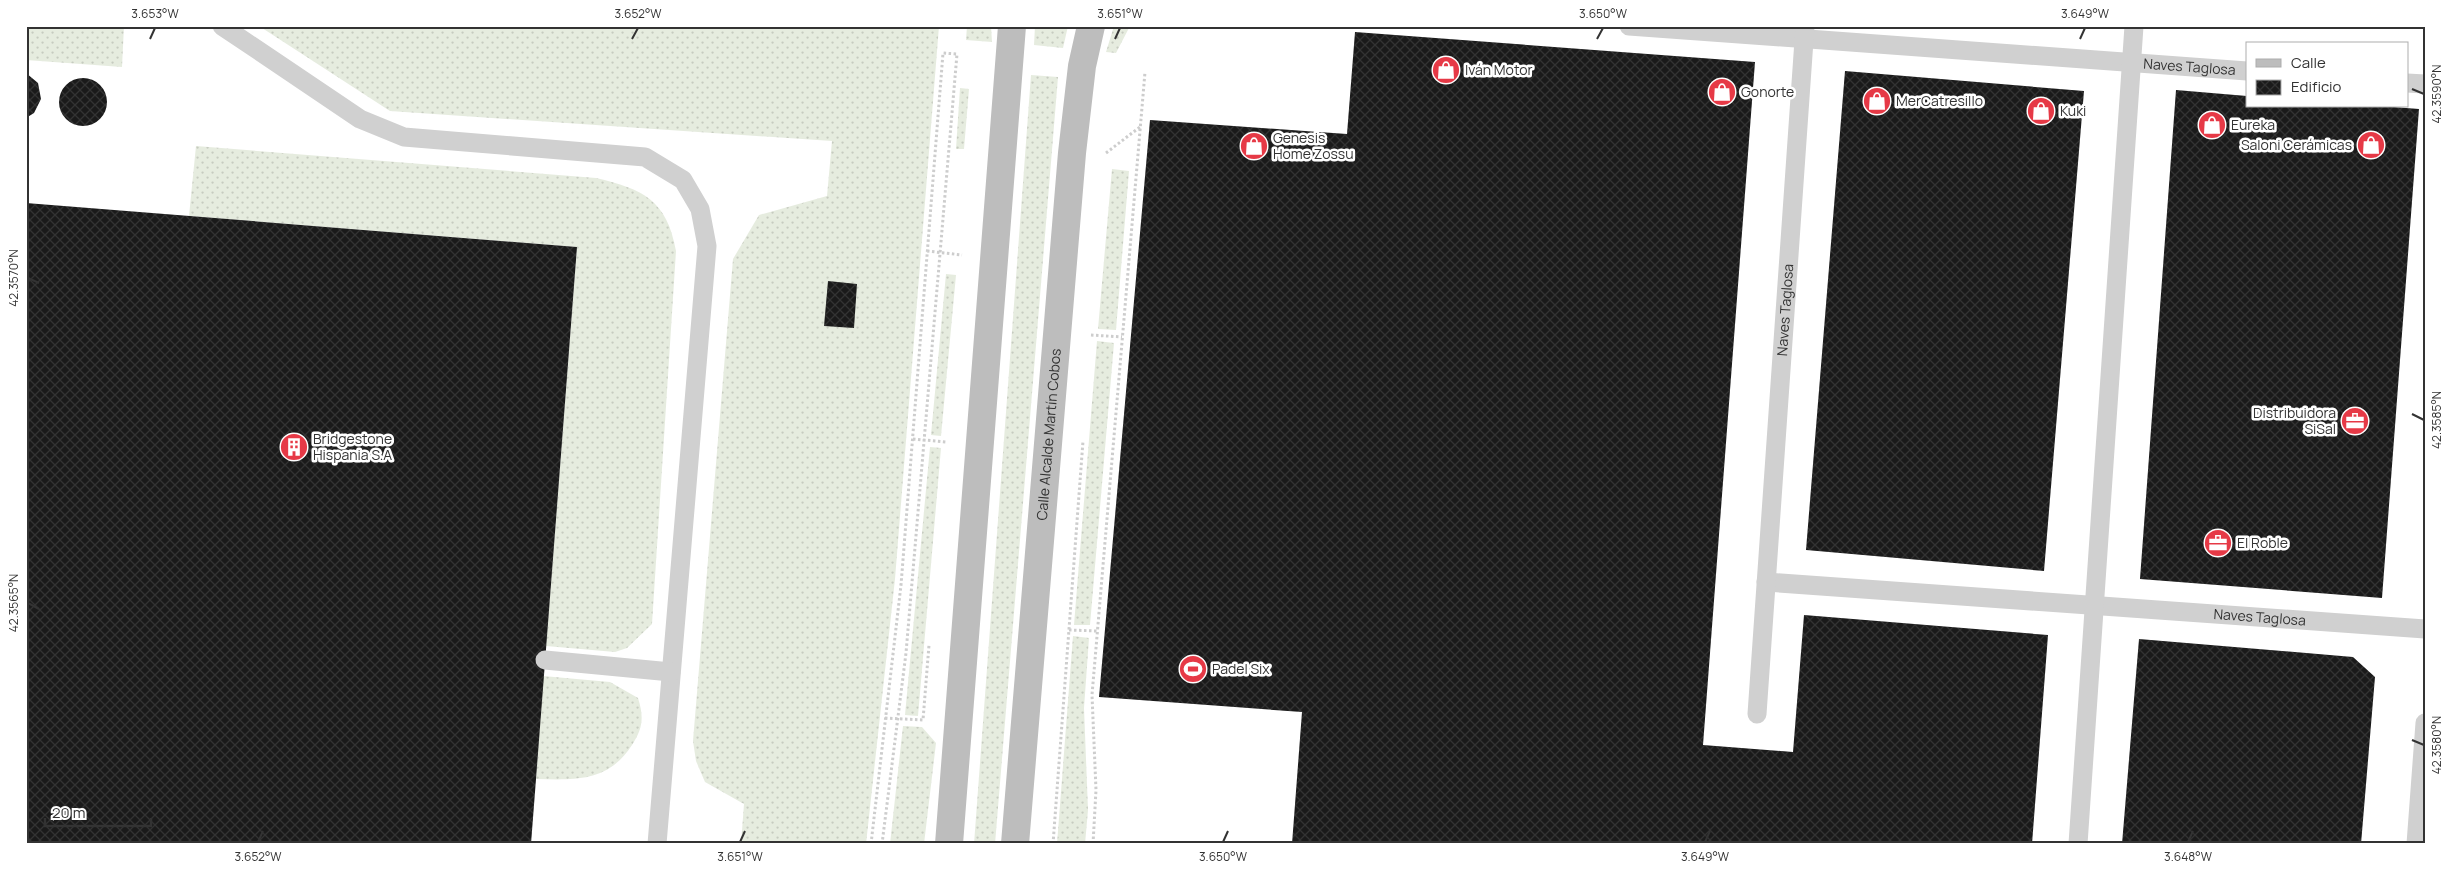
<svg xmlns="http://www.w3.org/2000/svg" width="2451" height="870" viewBox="0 0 2451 870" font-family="Manrope,sans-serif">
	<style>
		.grass { fill: url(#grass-dots) }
		.building { fill: url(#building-cross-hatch) }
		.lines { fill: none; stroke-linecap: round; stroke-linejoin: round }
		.path { stroke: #cdcdcd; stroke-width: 3; stroke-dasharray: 2.5 2.5; stroke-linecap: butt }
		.service { stroke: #d0d0d0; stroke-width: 19 }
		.secondary { stroke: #bdbdbd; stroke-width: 28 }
		.ticks { fill: none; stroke: #333; stroke-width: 2 }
		.labels { text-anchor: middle; stroke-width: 5; stroke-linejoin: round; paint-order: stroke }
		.street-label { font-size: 14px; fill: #333; stroke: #fff }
		.poi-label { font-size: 14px; fill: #333; stroke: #fff; text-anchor: start }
		.neatline { fill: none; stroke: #333; stroke-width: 2 }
		.ticks-label { font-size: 12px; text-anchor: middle; fill: #333 }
	</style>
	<defs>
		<pattern id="grass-dots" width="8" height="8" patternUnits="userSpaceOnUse" patternTransform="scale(1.25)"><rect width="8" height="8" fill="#e6ecdf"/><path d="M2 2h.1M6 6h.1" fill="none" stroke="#c6cbc0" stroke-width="1.8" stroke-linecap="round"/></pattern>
		<pattern id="building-cross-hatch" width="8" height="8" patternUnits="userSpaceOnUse" patternTransform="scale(1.25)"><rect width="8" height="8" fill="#1a1a1a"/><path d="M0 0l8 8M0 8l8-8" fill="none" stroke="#333"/></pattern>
	</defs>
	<rect width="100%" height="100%" fill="#fff"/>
	<!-- grass -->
	<path class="grass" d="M26,26H124L122,67L26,60Z
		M259,26H939L895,579L866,844H741L744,804L705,782L696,761L693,741L733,259L759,215L827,196L832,141L390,111Z
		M967,26H991L992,42L966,40Z
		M1035,26H1068L1063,48L1034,45Z
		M1114,26H1130L1116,53L1106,52Z
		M1031,75L1058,77L995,844H974Z
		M960,88L969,89L964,149H956Z
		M196,146L596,178C643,189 667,200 676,251L652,624L627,648L615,652L546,646L577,247L189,216Z
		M1112,169L1129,171L1116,330L1098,329Z
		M946,274L956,275L941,436L931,435Z
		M1097,341L1114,343L1090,625H1074Z
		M930,447L941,448L918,716L905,715Z
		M1073,636L1089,638L1084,708L1088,810L1085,844H1057Z
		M543,676L610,682L638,698C644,717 643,728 632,745C608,782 576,780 536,779Z
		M903,726L922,727L936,743L924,844H890Z"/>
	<!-- building -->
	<path class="building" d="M1355,32L1755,62L1703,745L1793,752L1804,615L2048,635L2032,844H1292L1302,712L1099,697L1150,120L1347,134Z
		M1845,71L2084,91L2044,571L1806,550Z
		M26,73L38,83L41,99L34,113L26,118Z
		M59 102a24 24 0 1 1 48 0a24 24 0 1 1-48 0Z
		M2176,90L2247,96V106H2381L2419,109L2382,598L2140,579Z
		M26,203L577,247L531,844H26Z
		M828,281L857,284L854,328L824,326Z
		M2139,639L2353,657L2375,677L2361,844H2122Z"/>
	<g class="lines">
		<!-- path -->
		<path class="path" d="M1106,153L1140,127
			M927,251L962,255
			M1091,335L1122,337
			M913,439L946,442
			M1069,630L1097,631
			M885,718L923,720L929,645
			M871,844L901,585L943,53L957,54L906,653L882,844
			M1053,844L1083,441
			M1093,844L1096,790L1092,695L1145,72"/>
		<!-- service -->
		<g class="service">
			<path d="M222,26L360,119L404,137L645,157L683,180L700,209L707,246L657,844"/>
			<path id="s1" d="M1629,26L2247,71"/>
			<path d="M2407,83L2425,84"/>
			<path id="s2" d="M1766,582L2425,629"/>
			<path d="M545,660L671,672"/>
			<path id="s3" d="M1757,714L1805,26"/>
			<path d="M2078,844L2134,26"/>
			<path d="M2416,844L2425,723"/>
		</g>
		<!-- secondary -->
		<g class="secondary">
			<path d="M949,844L1012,26"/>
			<path id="s4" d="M1015,844L1072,153L1082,66L1091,26"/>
		</g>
	</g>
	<!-- ticks -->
	<path class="ticks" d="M150,39L155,28M632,39L638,28M1115,39L1120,28M1597,39L1603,28M2080,39L2085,28M2412,89L2424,94M28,278L39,283M2412,414L2424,420M28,603L39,609M2412,740L2424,745M258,842L263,831M740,842L745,831M1223,842L1228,831M1705,842L1710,831M2188,842L2193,831"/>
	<!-- icons -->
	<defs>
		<symbol id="shop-disc" viewBox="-11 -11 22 22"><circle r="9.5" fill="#e63946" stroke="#fff"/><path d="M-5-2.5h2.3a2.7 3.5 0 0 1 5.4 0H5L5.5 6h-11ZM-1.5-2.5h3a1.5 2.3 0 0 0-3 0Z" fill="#fff"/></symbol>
		<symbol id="office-disc" viewBox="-11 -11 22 22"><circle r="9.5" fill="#e63946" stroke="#fff"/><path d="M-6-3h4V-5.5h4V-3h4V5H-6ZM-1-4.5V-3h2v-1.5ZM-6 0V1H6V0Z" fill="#fff"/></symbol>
		<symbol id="building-disc" viewBox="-11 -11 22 22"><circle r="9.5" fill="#e63946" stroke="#fff"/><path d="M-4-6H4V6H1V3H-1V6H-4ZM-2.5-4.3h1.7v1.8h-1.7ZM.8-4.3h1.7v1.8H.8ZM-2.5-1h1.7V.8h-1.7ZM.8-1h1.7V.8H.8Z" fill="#fff"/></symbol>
		<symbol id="stadium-disc" viewBox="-11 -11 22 22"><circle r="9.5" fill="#e63946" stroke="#fff"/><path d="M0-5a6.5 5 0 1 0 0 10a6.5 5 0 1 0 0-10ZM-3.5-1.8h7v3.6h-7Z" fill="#fff"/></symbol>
	</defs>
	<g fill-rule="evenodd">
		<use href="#shop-disc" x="1430" y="54" width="32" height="32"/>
		<use href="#shop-disc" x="1706" y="76" width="32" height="32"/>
		<use href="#shop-disc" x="1861" y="85" width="32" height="32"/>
		<use href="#shop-disc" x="2025" y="95" width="32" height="32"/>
		<use href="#shop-disc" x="2196" y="109" width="32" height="32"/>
		<use href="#shop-disc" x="2355" y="129" width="32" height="32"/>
		<use href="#shop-disc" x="1238" y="130" width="32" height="32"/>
		<use href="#office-disc" x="2339" y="405" width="32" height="32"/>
		<use href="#building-disc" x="278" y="431" width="32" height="32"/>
		<use href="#office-disc" x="2202" y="527" width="32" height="32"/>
		<use href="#stadium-disc" x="1177" y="653" width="32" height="32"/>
	</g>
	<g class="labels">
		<!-- street labels -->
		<g class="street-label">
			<text dy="5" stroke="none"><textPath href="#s1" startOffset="562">Naves Taglosa</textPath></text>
			<text dy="5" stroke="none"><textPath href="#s3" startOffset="405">Naves Taglosa</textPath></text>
			<text dy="5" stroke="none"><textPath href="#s4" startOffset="411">Calle Alcalde Martín Cobos</textPath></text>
			<text dy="5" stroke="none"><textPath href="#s2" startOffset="495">Naves Taglosa</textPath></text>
		</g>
		<!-- poi labels -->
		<g class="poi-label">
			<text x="1465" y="75">Iván Motor</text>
			<text x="1741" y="97">Gonorte</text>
			<text x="1896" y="106">MerCatresillo</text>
			<text x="2060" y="116">Kuki</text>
			<text x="2231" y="130">Eureka</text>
			<text x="1273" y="143">Genesis<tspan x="1273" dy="16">Home Zossu</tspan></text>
			<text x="2352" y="150" text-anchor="end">Saloni Cerámicas</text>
			<text x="2336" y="418" text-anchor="end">Distribuidora<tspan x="2336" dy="16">SiSal</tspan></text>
			<text x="313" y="444">Bridgestone<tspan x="313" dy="16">Hispania S.A</tspan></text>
			<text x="2237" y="548">El Roble</text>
			<text x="1212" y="674">Padel Six</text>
		</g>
	</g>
	<!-- border -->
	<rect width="2451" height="870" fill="none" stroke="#ffffff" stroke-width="55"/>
	<!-- legend -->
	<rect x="2246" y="42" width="162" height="65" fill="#ffffff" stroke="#adadad"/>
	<rect x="2256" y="59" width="25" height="8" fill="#bdbdbd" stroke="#adadad"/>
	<text x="2291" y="68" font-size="15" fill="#333333">Calle</text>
	<rect x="2256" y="80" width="25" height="15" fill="url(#building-cross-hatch)" stroke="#adadad"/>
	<text x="2291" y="92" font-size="15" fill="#333333">Edificio</text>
	<!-- scale -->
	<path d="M45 818v8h106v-8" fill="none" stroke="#333333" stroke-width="2.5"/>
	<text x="52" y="818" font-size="15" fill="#333333" stroke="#ffffff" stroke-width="4" paint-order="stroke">20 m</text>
	<rect x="28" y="28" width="2396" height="814" class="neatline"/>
	<g class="ticks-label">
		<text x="155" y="18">3.653°W</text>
		<text x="638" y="18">3.652°W</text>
		<text x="1120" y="18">3.651°W</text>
		<text x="1603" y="18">3.650°W</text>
		<text x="2085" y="18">3.649°W</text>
		<text transform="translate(2437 94) rotate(-90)" y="4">42.3590°N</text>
		<text transform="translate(14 278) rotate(-90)" y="4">42.3570°N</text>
		<text transform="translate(2437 420) rotate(-90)" y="4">42.3585°N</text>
		<text transform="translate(14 603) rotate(-90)" y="4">42.3565°N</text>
		<text transform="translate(2437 745) rotate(-90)" y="4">42.3580°N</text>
		<text x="258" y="861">3.652°W</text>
		<text x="740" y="861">3.651°W</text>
		<text x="1223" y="861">3.650°W</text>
		<text x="1705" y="861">3.649°W</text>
		<text x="2188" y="861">3.648°W</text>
	</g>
</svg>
